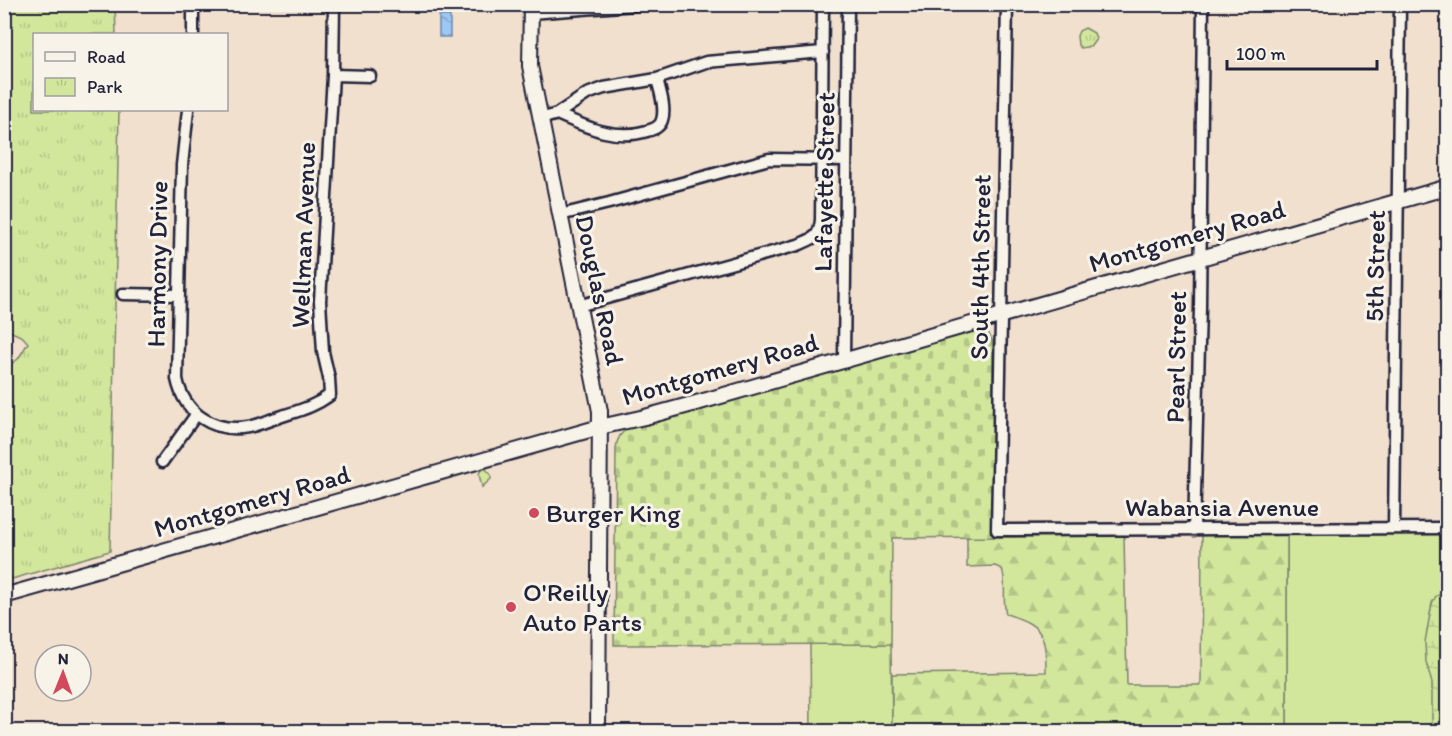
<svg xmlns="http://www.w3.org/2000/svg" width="1452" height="736" viewBox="0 0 1452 736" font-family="Itim,sans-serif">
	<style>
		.grass { fill: #d2e79c; stroke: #7a846c; stroke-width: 1.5 }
		.forest { fill: url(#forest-firs); stroke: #7a846c; stroke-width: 1.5 }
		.wetland { fill: url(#wetland-marsh); stroke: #7a846c; stroke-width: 1.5 }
		.cemetery { fill: url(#cemetery-stones); stroke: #7a846c; stroke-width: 1.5 }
		.park { fill: url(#park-tufts); stroke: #7a846c; stroke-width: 1.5 }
		.water { fill: url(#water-waves); stroke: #6b86ab; stroke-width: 1.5 }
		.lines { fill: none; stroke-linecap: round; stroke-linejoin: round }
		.minor-casing { stroke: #22223b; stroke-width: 15 }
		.tertiary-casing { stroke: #22223b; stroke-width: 18 }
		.minor { stroke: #f7f3e8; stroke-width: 10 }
		.tertiary { stroke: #f7f3e8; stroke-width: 14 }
		.poi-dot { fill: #d1495b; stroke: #f7f3e8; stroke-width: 2 }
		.labels { text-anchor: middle; stroke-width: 6; stroke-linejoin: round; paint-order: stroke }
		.street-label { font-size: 26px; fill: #22223b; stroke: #f7f3e8 }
		.poi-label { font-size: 26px; fill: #22223b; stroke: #f7f3e8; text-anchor: start }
	</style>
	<defs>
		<pattern id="forest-firs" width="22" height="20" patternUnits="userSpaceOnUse" patternTransform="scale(1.5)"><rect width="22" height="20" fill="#d2e79c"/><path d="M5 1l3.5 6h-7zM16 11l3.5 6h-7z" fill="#b4c687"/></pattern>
		<pattern id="wetland-marsh" width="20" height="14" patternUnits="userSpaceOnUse" patternTransform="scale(1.5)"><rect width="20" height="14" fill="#d2e79c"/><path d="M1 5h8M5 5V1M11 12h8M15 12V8" fill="none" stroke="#b4c687"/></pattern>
		<pattern id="cemetery-stones" width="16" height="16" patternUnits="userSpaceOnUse" patternTransform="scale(1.5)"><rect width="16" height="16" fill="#d2e79c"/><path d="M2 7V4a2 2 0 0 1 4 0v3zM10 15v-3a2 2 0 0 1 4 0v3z" fill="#b4c687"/></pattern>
		<pattern id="park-tufts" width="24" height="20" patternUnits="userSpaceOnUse" patternTransform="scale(1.5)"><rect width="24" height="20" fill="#d2e79c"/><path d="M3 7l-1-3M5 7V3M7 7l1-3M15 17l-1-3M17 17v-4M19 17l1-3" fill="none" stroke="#b4c687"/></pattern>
		<pattern id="water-waves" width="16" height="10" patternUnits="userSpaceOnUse" patternTransform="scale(1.5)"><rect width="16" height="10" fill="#9cc8f6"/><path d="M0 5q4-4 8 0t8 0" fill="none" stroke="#86acd4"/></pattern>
	</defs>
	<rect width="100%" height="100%" fill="#f1e0ce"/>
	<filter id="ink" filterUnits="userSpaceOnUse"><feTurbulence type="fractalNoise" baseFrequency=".0167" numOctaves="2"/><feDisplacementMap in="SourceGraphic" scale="12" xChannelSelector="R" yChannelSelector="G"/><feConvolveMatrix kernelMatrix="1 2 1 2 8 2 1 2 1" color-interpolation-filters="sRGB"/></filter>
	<g filter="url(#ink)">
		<!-- grass -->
		<path class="grass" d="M485,468L491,475V479L482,487L479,474L481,470Z
			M1447,533V731L1287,732V534Z
			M810,644H891L892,731H811Z"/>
		<!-- forest -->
		<path class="forest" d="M1287,534V731H892V674L1046,672C1046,635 1043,625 1006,614C1002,599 1007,582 1002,569L995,566L967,567V537L1124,536L1127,685H1201L1202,535Z"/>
		<!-- wetland -->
		<path class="wetland" d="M1447,592V611L1443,617L1441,641L1443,658V703L1438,731L1432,732V683L1426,662L1425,642L1432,603L1436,596Z"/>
		<!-- cemetery -->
		<path class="cemetery" d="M973,327L988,332L992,340L993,350V537L892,538L891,644L614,645L616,448C617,438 621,433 629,427Z"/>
		<!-- park -->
		<path class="park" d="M5,4L115,5L116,34H34V110H119L110,551L5,581V368L18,359L28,343L23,337L5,329L4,274L7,270V254L4,253Z
			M1085,28L1094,33L1096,39L1091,46L1081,48L1078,45L1077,36L1079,31Z"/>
		<!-- water -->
		<path class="water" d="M439,16H450V37H439Z
			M1447,611V731H1438C1440,722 1442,713 1443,704C1445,680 1436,628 1447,611Z"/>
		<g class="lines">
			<defs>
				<path id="minor" d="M193,4V34
					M1007,4L997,530L1448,528
					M531,13L647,4
					M333,75L370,76
					M188,110L182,165L177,379C184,413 213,433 248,427C259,425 269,420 279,417C297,411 314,407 330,395L329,378L323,352L320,301L333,75L334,4
					M557,114C586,127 615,141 647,131C654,129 660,127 662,120C666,108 660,91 657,79
					M541,119L557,114L587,94L604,88L657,79L706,62L823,52
					M560,215L609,203L769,159L846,160
					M123,294L178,295
					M578,306L798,245C814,238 819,238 821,220L823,4
					M844,359L848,4
					M162,462L196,415
					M1394,528L1400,4
					M1194,530L1200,308L1203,4"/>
				<path id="tertiary" d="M531,4L530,66L600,411L598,732
					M4,596L600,427L645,417L700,402L1448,187"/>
			</defs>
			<!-- minor casing -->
			<use href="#minor" class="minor-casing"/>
			<!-- tertiary casing -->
			<use href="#tertiary" class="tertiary-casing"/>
			<!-- minor -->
			<use href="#minor" class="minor"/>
			<!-- tertiary -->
			<use href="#tertiary" class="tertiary"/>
		</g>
	</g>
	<!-- markers -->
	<g class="poi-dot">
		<circle cx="534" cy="513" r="6"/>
		<circle cx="511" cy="607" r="6"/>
	</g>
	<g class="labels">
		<!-- street labels -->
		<g class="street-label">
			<text transform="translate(824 182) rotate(-89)" y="9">Lafayette Street</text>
			<text transform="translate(303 235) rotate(-88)" y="9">Wellman Avenue</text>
			<text transform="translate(1187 236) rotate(-16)" y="9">Montgomery Road</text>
			<text transform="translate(157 264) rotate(-89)" y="9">Harmony Drive</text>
			<text transform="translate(1375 266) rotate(-89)" y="9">5th Street</text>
			<text transform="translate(980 267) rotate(-89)" y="9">South 4th Street</text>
			<text transform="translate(600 290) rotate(78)" y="9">Douglas Road</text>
			<text transform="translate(1176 357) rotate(-89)" y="9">Pearl Street</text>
			<text transform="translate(720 369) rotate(-16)" y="9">Montgomery Road</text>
			<text transform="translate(252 501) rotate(-16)" y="9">Montgomery Road</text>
			<text x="1222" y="516">Wabansia Avenue</text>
		</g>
		<!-- poi labels -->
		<g class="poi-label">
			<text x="546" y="522">Burger King</text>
			<text x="523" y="601">O'Reilly<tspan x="523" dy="30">Auto Parts</tspan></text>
		</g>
	</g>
	<!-- margin -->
	<rect width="1452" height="736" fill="none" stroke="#f7f3e8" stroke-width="24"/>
	<rect x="12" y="12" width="1428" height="712" fill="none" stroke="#22223b" stroke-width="2" filter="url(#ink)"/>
	<!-- legend -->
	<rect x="33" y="33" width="195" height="78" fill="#f7f3e8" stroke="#a29fa3" stroke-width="1.5"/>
	<rect x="45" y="52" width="30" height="9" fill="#f7f3e8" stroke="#a29fa3" stroke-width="1.5"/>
	<text x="87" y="63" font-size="18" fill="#22223b">Road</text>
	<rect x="45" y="78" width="30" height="18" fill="url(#park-tufts)" stroke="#a29fa3" stroke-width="1.5"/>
	<text x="87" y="93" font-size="18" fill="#22223b">Park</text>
	<!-- north arrow -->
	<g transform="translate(63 673) rotate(1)"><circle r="28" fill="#f7f3e8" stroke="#a29fa3" stroke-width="1.5"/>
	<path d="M0-4.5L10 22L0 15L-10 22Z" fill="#d1495b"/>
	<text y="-9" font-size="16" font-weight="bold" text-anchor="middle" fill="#22223b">N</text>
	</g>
	<!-- scale -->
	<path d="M1227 60v9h150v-9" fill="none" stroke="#22223b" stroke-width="3"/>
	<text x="1236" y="60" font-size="18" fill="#22223b" stroke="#f7f3e8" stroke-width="4.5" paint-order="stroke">100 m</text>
</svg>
